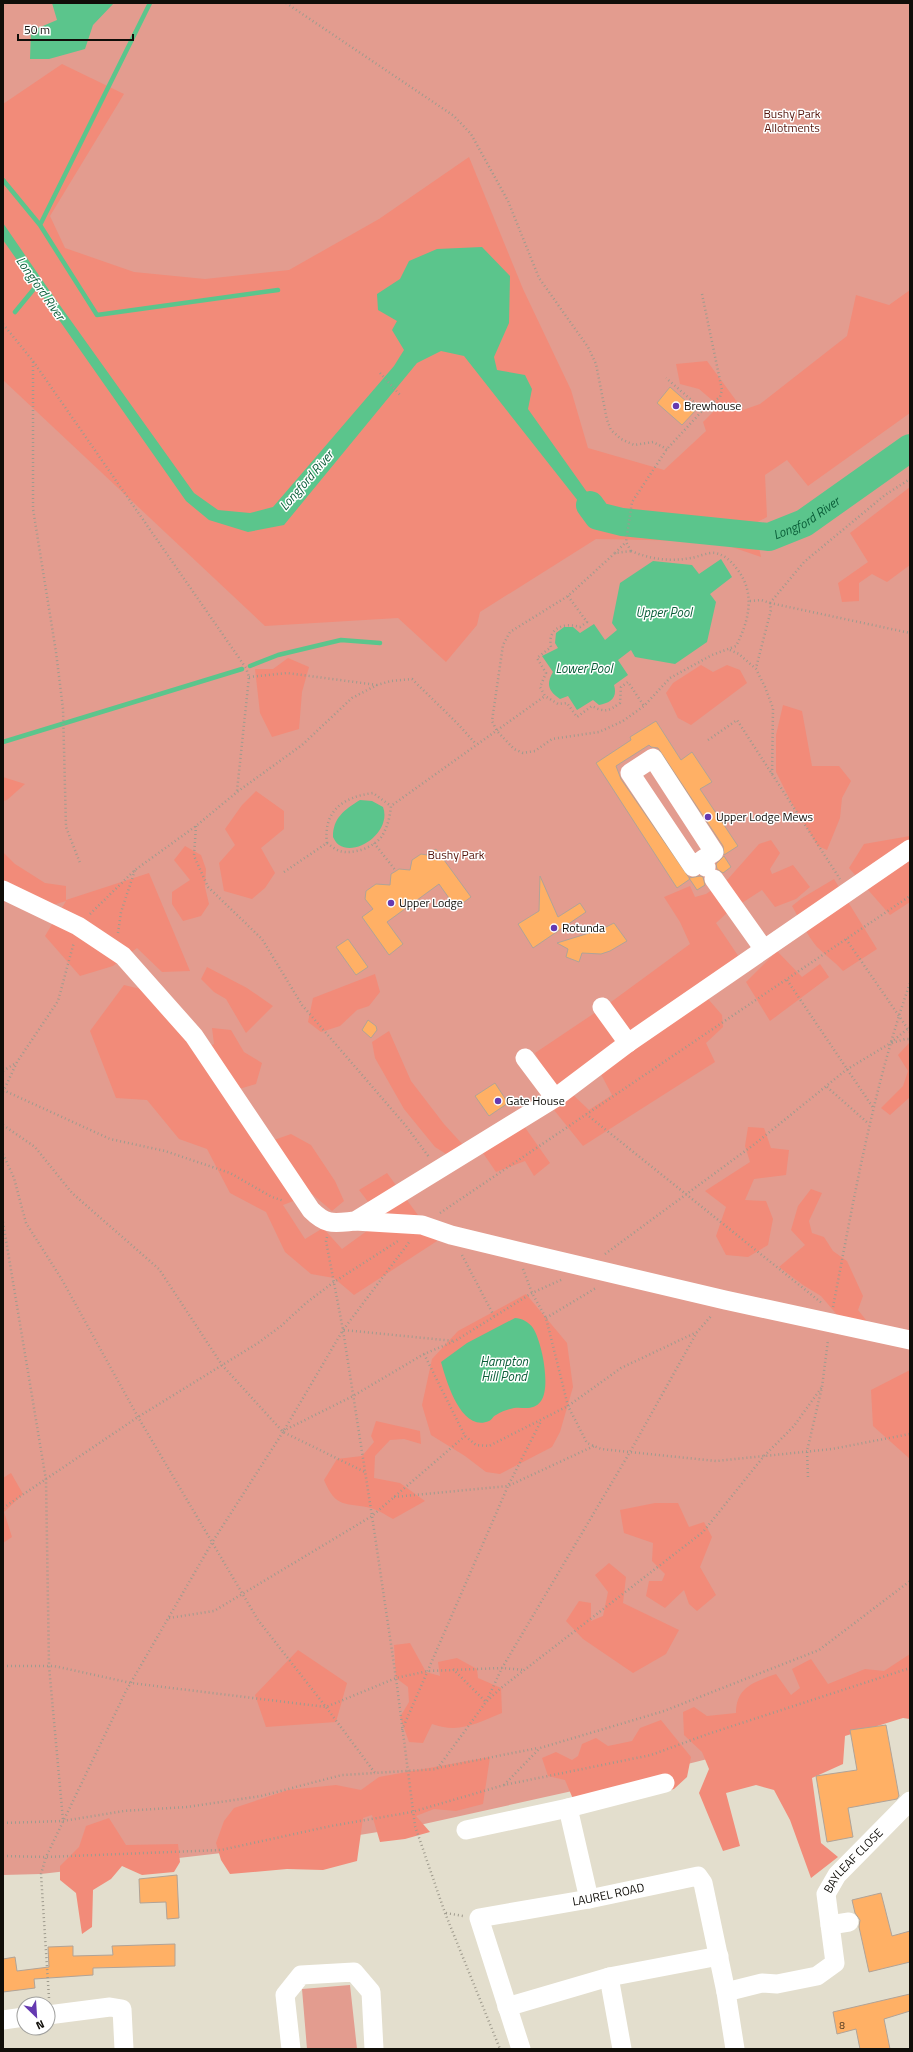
<svg xmlns="http://www.w3.org/2000/svg" width="913" height="2052" viewBox="0 0 913 2052" font-family="'Titillium Web',sans-serif">
	<style>
		.green { fill: #e39c8f }
		.forest { fill: #f28b79 }
		.water { fill: #5bc58c }
		.lines { fill: none; stroke-linecap: round; stroke-linejoin: round }
		.stream { stroke: #5bc58c; stroke-width: 4.5 }
		.river { stroke: #5bc58c; stroke-width: 28 }
		.building { fill: #ffb065; stroke: #b1a397 }
		.path { stroke: #9f9b8e; stroke-width: 2.5; stroke-dasharray: 1 3; stroke-linecap: butt }
		.minor { stroke: #fff; stroke-width: 19 }
		.poi-dot { fill: #6539b1; stroke: #fff; stroke-width: 1.5 }
		.labels { text-anchor: middle; stroke-width: 3; stroke-linejoin: round; paint-order: stroke }
		.number-label { font-size: 10px; fill: #4c3620 }
		.park-label { font-size: 12px; fill: #54150c; stroke: #fff }
		.poi-label { font-size: 12px; fill: #100e09; stroke: #fff; text-anchor: start }
		.street-label { font-size: 12px; fill: #100e09; stroke: #fff }
		.water-label { font-size: 13px; font-style: italic; fill: #0a5e39; stroke: #fff }
	</style>
	<rect width="100%" height="100%" fill="#e3decd"/>
	<!-- green -->
	<path class="green" d="M3,3H910V1708L640,1776L415,1826L316,1842L41,1874L3,1875Z
		M350,1985L357,2049H307L302,1989Z"/>
	<!-- forest -->
	<path class="forest" d="M62,64L124,94L50,216L65,248L134,272L205,279L289,270L379,219L469,157L523,289L571,390L588,448L664,470L706,431L703,422L719,406L699,389L680,384L676,364L707,361L743,410L760,404L847,336L856,295L889,305L910,290V413L808,486L787,460L765,475L767,517L754,524L761,557L726,545L696,541L596,539L480,612L477,625L446,662L398,618L265,626L3,380V104Z
		M910,487V565L887,582L872,574L859,583V601L842,602L838,583L868,562L850,533Z
		M288,658L309,667L302,692L299,729L272,737L260,713L255,669H273Z
		M701,665L713,672L727,665L740,670L747,683L691,725L678,718L666,693L673,683Z
		M783,705L802,711L812,766H839L851,781L842,798L840,818L827,850L818,846L791,802L776,772V735Z
		M3,777L25,784L7,800L3,801Z
		M256,791L284,811V829L261,848L275,873L265,888L252,899L224,891L219,863L235,845L225,829L242,805Z
		M910,836V902L890,915L849,868L864,844Z
		M771,840L780,853L770,869L772,874L793,865L810,887L796,899L775,907L762,890L728,912L716,923L739,957L697,986L722,1015L723,1027L706,1043L715,1062L583,1146L554,1110L570,1092L589,1110L612,1095L595,1063L560,1089L552,1084L535,1053L611,1002L690,944L680,922L664,897L690,886L695,897L706,894L728,879L759,844Z
		M185,846L201,855L206,869L205,887L209,904L201,916L183,921L172,904V892L190,880L174,860Z
		M3,852L15,864L45,883L66,886V900L149,873L190,971L162,972L137,948L113,966L80,976L45,936L66,901L53,905L3,883Z
		M834,879L877,949L843,971C835,962 825,955 817,947C807,935 800,920 792,906L802,898Z
		M777,951L802,977L820,964L829,977L770,1021L746,982Z
		M207,967L247,988L273,1006L246,1033L226,999L214,992L201,979Z
		M375,974L380,992L369,1006L357,1010L340,1026L321,1032L308,1022L313,998Z
		M124,985L170,996L210,1046L214,1044L212,1028L231,1030L244,1052L262,1063L256,1084L239,1089L274,1140L291,1134L311,1145L335,1181L344,1201L332,1211L312,1194L283,1205L305,1239L323,1228L342,1249L382,1220L359,1190L387,1173L437,1241L354,1295L334,1278L311,1274L285,1252L266,1212L230,1193L207,1149L179,1139L147,1100L116,1098L90,1031Z
		M389,1031L411,1081L444,1124L464,1146L451,1157L435,1147L404,1109L375,1058L372,1042Z
		M910,1042V1097L890,1115L881,1108L903,1086L908,1071L898,1055Z
		M524,1126L550,1163L534,1176L525,1161L496,1172L483,1153Z
		M748,1127L764,1128L771,1148L789,1150L786,1175L754,1179L745,1200L766,1201L773,1219L768,1245L748,1257L726,1255L716,1236L726,1207L705,1191L750,1162L745,1146Z
		M811,1189L822,1193L809,1221L812,1233L824,1237L833,1251L847,1261L863,1296L858,1310L866,1320L857,1331L850,1330L821,1296L803,1285L779,1267L805,1245L791,1230L798,1206Z
		M526,1294L567,1343L573,1387L560,1432L552,1447L500,1474L486,1472L465,1456L431,1435L422,1405L432,1359L458,1331Z
		M910,1370V1459L873,1426L871,1390Z
		M376,1421L420,1431L421,1444L404,1439L390,1440L375,1456L374,1478L400,1483L425,1501L393,1519C386,1515 378,1510 371,1508C345,1502 336,1509 324,1480L337,1459L362,1456L374,1442L371,1436Z
		M11,1473L23,1494L4,1512L12,1537L3,1543V1478Z
		M655,1503H678L689,1527L704,1522L712,1537L700,1567L716,1595L697,1611L689,1604L684,1590L665,1608L646,1596L649,1581H662L665,1574L652,1561L653,1543L624,1533L620,1510Z
		M609,1563L626,1577L623,1603L679,1630L666,1654L633,1673L583,1639L566,1621L579,1601L591,1603V1621L603,1616L608,1592L595,1575Z
		M410,1643L426,1672L440,1676L438,1662L457,1658L477,1669L478,1678L501,1688L502,1713C476,1723 460,1734 432,1724L423,1743L409,1742L400,1717L409,1702L408,1687L396,1678L394,1645Z
		M298,1650L347,1683L336,1722L266,1727L255,1695Z
		M910,1654V1719L903,1718L845,1736L843,1764L812,1778L821,1843L838,1857L811,1878L790,1820L774,1790L756,1785L726,1793L740,1846L723,1851L699,1793L709,1769L702,1752L684,1735L683,1712L694,1707L707,1716L736,1713C736,1687 754,1682 776,1674L791,1695L800,1688L792,1669L811,1659L828,1684L865,1669L884,1671Z
		M661,1720L691,1757L687,1777L674,1789L638,1798L573,1799L565,1780L548,1776L542,1758L556,1752L572,1760L578,1756L582,1744L596,1738L608,1746L632,1741L640,1728Z
		M490,1757L483,1804L456,1811L434,1809L416,1816L430,1832L405,1839L380,1842L372,1815L363,1818L357,1861L323,1870L287,1869L230,1874L221,1860L216,1843L224,1821L234,1808L288,1790L336,1785L361,1790L379,1777Z
		M109,1818L126,1845L178,1844L180,1862L174,1872L142,1875L122,1866L111,1879L93,1890L92,1927L82,1934L76,1893L60,1880V1866L79,1847L86,1826Z"/>
	<!-- water -->
	<path class="water" d="M52,3H114L93,25L85,49L49,59H30L31,31L57,20Z
		M3,223L49,290L194,493L218,510L250,513L273,507L394,366L404,350L392,330L397,321L378,310L377,294L400,279L409,261L437,249L482,247L510,276L509,323L494,357L497,370L525,375L532,389L528,409L599,509L625,511L622,522L616,529L597,525L464,356L441,351L417,363L284,525L248,532L209,520L186,501L3,240Z
		M721,559L732,577L710,594L716,602L707,642L675,664L635,657L631,650L618,660L628,675L614,685C618,698 610,703 599,705L593,700L577,710L568,696L560,699C548,691 546,684 553,672L542,656L558,648L555,643L556,633L564,627H573L580,633L594,624L605,640L617,630L612,623L620,583L653,561L692,565L699,574Z
		M360,800L372,801L383,807C392,831 357,857 339,845C336,843 334,839 333,837C333,818 344,810 360,800Z
		M515,1318C521,1318 529,1322 533,1328C542,1342 551,1387 541,1401C532,1413 521,1405 510,1409C506,1410 500,1412 496,1415C493,1416 492,1420 489,1421C461,1433 446,1380 441,1362L467,1343Z"/>
	<g class="lines">
		<!-- stream -->
		<path class="stream" d="M3,180L40,225L97,315L278,290
			M40,225L150,3
			M15,312L38,284
			M250,666L278,655L341,640L380,643
			M3,742L242,669"/>
		<!-- river -->
		<path class="river" id="s1" d="M590,505L598,516L622,522L769,537L804,523L910,448"/>
	</g>
	<!-- building -->
	<path class="building" d="M670,387L696,410L682,425L657,403Z
		M656,721L681,760L692,752L712,782L700,789L738,846L724,855L723,846L658,748L651,747L649,745L616,766L621,779L690,879L677,888L596,763L631,740L630,737Z
		M436,849L471,897L456,908L439,884L387,922L403,944L389,955L362,917L373,909L365,899L366,891L376,884L390,885L391,874L396,871L399,869L410,870L412,860L421,854L427,855Z
		M724,856L731,867L723,873L717,869L716,864Z
		M540,876L558,917L580,903L586,912L533,948L518,924L539,911Z
		M700,876L703,877L705,885L697,890L689,878Z
		M614,923L627,941L610,951L601,954L582,953L579,962L566,957L568,949L557,943L602,929Z
		M348,939L368,967L356,975L336,947Z
		M368,1020L376,1026L377,1030L371,1038L362,1030Z
		M495,1083L508,1103L489,1116L475,1096Z
		M886,1725L899,1796L897,1799L848,1808L853,1837L827,1842L816,1776L857,1770L850,1730Z
		M177,1875L179,1918L167,1919L166,1902L140,1903L139,1879Z
		M881,1893L892,1936L910,1931V1962L869,1972L859,1927L860,1920L855,1913L852,1900Z
		M175,1944V1966L93,1968V1975L34,1979L35,1988L3,1992V1959L15,1957L17,1971L49,1967L48,1947L73,1946V1956L113,1955L112,1946Z
		M910,1994V2011L884,2019L890,2049H860L856,2029L837,2034L833,2012Z"/>
	<g class="lines">
		<!-- path -->
		<path class="path" d="M286,3L454,116L471,134L508,201L539,278L588,347L596,364L607,420L611,430L621,439L634,445L653,442L667,449
			M702,294L722,390L720,397L703,410
			M3,324L33,361L246,668L249,677L237,791
			M33,362V509L56,652L63,709L66,827L80,863
			M380,373L401,396
			M631,551C650,559 670,562 691,558C698,557 708,552 715,553C725,555 731,561 737,569C756,593 749,621 736,646L712,655L670,678L644,706L623,721L599,732L552,739L535,751L523,753L514,749L497,731L492,721L503,645L510,632L568,596L615,553Z
			M631,551L626,542L632,502L667,449L703,410L666,378
			M615,553L626,542
			M568,596L587,622L580,627C564,622 547,628 551,647L537,658L546,673L540,687L545,696L558,704L567,703L577,717L592,706C605,713 609,711 620,703L621,687L628,682L644,706
			M750,601L761,600L770,603L771,610L756,668
			M770,603L804,562L885,495L910,479
			M770,603L910,633
			M730,650L739,654L756,669L765,687L773,708L772,776
			M249,677L287,673L377,685
			M708,740L737,720L840,879
			M196,826L194,856L208,887L262,939L302,1005L406,1126L429,1157
			M327,843C323,811 343,797 373,793L391,806
			M374,843L396,871
			M284,872L327,843C331,846 336,850 340,851C353,855 375,847 382,836C388,826 390,816 391,806L545,696
			M90,914L135,870L196,826L237,792L302,745L352,698L377,685L391,681L412,679L457,723L476,744
			M118,933L121,912L135,870
			M846,939L910,1032
			M787,980L874,1109
			M892,1043L905,1039H910
			M3,1071L16,1063
			M827,1087L869,1124
			M3,1090L110,1139L165,1151L230,1173L272,1197L284,1201
			M3,1092L17,1062L58,1001L74,942
			M586,1114L823,1304
			M3,1125L35,1147L72,1193L159,1269L222,1365L283,1432L365,1472
			M3,1154L14,1178L26,1223L61,1278L138,1417L258,1620L326,1707L375,1773L437,1769L486,1702L501,1688L703,1532L764,1456L794,1426L822,1387
			M440,1213L910,896
			M3,1222L46,1480L49,1666L63,1820
			M327,1237L326,1241L343,1330L372,1516L396,1678L415,1826L445,1913L500,2049
			M605,1254L756,1143L846,1070L889,1044L910,1027
			M462,1255L494,1316
			M523,1269L532,1293L546,1318L568,1406L587,1443L601,1449L716,1461L832,1449L910,1434
			M833,1307C854,1198 873,1088 910,983
			M546,1318L596,1288
			M344,1330L454,1341
			M424,1354L465,1436L476,1445L489,1446L568,1406L621,1368L697,1332L712,1315
			M283,1431L353,1396L424,1354L455,1341L532,1293L563,1279
			M808,1477L807,1451L822,1387L828,1340
			M394,1497L508,1486L594,1446
			M3,1508L138,1417L258,1343L281,1326L306,1303L334,1282L398,1241
			M169,1618L214,1611L372,1516L465,1436
			M3,1666H54L131,1683L326,1707L396,1678L428,1671L502,1668L524,1670
			M453,1669L486,1702L502,1668L630,1452L697,1332
			M402,1730L508,1486L541,1421
			M437,1768L538,1748
			M504,1785L540,1748L664,1711L819,1650L910,1581
			M3,1823L63,1821L124,1811L187,1807L261,1796L342,1775L375,1773
			M3,1856L46,1857L221,1850L331,1826L412,1812L504,1785L651,1755L708,1734L910,1668
			M446,1913L463,1916
			M49,1998L41,1874L46,1857L126,1691L213,1541L283,1432L343,1330L410,1241"/>
		<!-- minor -->
		<g class="minor">
			<path d="M702,860L714,852L653,758L630,773L693,867L702,860L706,867"/>
			<path d="M714,879L763,948"/>
			<path d="M3,890L78,926L123,956L194,1036L311,1210C327,1226 334,1223 355,1221L555,1098"/>
			<path d="M602,1007L628,1043"/>
			<path d="M525,1058L555,1098L628,1043L910,849"/>
			<path d="M355,1221L422,1225L451,1235L517,1251L725,1300L910,1340"/>
			<path d="M568,1808L665,1783"/>
			<path d="M466,1830L568,1808L589,1899"/>
			<path d="M830,1925L849,1922"/>
			<path d="M609,1977L622,2049"/>
			<path id="s2" d="M726,1992L762,1983L777,1984L817,1976L835,1963L826,1894L837,1875L910,1801"/>
			<path d="M507,2007L609,1977L719,1956"/>
			<path d="M48,2015L110,2007L122,2009L124,2049"/>
			<path d="M3,2020L24,2017"/>
			<path d="M291,2049L285,1995L301,1975L354,1972L371,1992L374,2049"/>
			<path id="s3" d="M521,2049L479,1918L589,1899L698,1876L703,1883L726,1992L735,2049"/>
		</g>
	</g>
	<!-- markers -->
	<g class="poi-dot">
		<circle cx="676" cy="406" r="4"/>
		<circle cx="708" cy="817" r="4"/>
		<circle cx="391" cy="903" r="4"/>
		<circle cx="554" cy="928" r="4"/>
		<circle cx="498" cy="1101" r="4"/>
	</g>
	<g class="labels">
		<!-- number labels -->
		<g class="number-label">
			<text x="842" y="2029">8</text>
		</g>
		<!-- park labels -->
		<g class="park-label">
			<text x="792" y="118">Bushy Park<tspan x="792" dy="14">Allotments</tspan></text>
			<text x="456" y="859">Bushy Park</text>
		</g>
		<!-- poi labels -->
		<g class="poi-label">
			<text x="684" y="410">Brewhouse</text>
			<text x="716" y="821">Upper Lodge Mews</text>
			<text x="399" y="907">Upper Lodge</text>
			<text x="562" y="932">Rotunda</text>
			<text x="506" y="1105">Gate House</text>
		</g>
		<!-- street labels -->
		<g class="street-label">
			<text dy="4" stroke="none"><textPath href="#s2" startOffset="228">BAYLEAF CLOSE</textPath></text>
			<text dy="4" stroke="none"><textPath href="#s3" startOffset="269">LAUREL ROAD</textPath></text>
		</g>
		<!-- water labels -->
		<g class="water-label">
			<text transform="translate(41 288) rotate(55)" y="5">Longford River</text>
			<text transform="translate(306 480) rotate(-49)" y="5">Longford River</text>
			<text dy="5" stroke="none"><textPath href="#s1" startOffset="228">Longford River</textPath></text>
			<text x="664" y="617">Upper Pool</text>
			<text x="584" y="673">Lower Pool</text>
			<text x="504" y="1366">Hampton<tspan x="504" dy="15">Hill Pond</tspan></text>
		</g>
	</g>
	<!-- border -->
	<rect width="913" height="2052" fill="none" stroke="#100e09" stroke-width="8"/>
	<!-- north arrow -->
	<g transform="translate(36 2016) rotate(155)"><circle r="19" fill="#ffffff" stroke="#9f9f9d"/>
	<path d="M0-3L7 15L0 10L-7 15Z" fill="#6539b1"/>
	<text y="-6" font-size="11" font-weight="bold" text-anchor="middle" fill="#100e09">N</text>
	</g>
	<!-- scale -->
	<path d="M18 34v6h115v-6" fill="none" stroke="#100e09" stroke-width="2"/>
	<text x="24" y="34" font-size="12" fill="#100e09" stroke="#ffffff" stroke-width="3" paint-order="stroke">50 m</text>
</svg>
